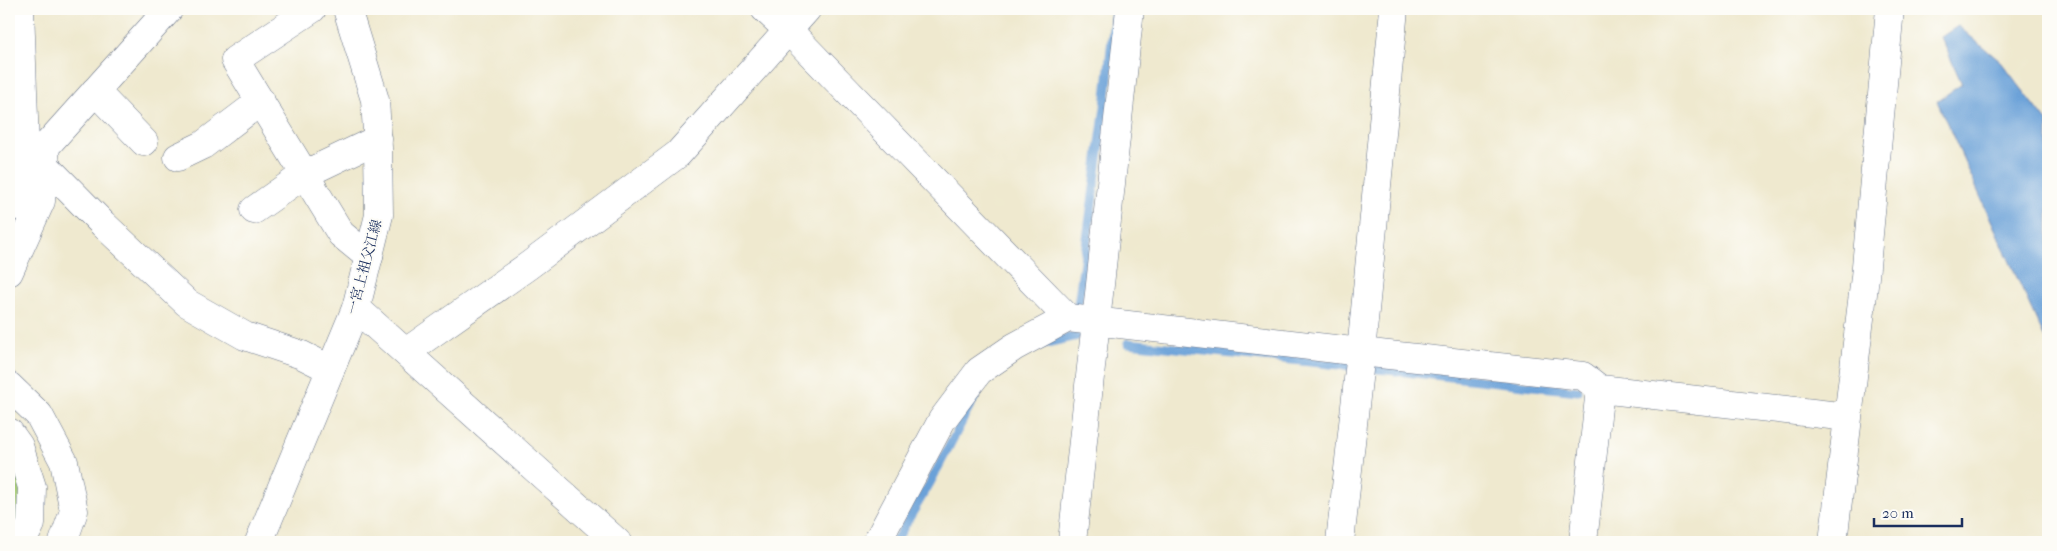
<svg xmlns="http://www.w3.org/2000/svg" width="2057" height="551" viewBox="0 0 2057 551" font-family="'IM FELL French Canon','Noto Serif JP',serif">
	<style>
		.green { fill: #a7cd77; stroke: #617e6a }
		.water { fill: #6ba1d8; stroke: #43689b }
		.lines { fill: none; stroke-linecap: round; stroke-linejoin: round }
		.stream { stroke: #6ba1d8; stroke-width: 9 }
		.minor-casing { stroke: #657086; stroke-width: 29 }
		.major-casing { stroke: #657086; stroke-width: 29 }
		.minor { stroke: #fff; stroke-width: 28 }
		.major { stroke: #fff; stroke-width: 28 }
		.labels { text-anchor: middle; stroke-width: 4; stroke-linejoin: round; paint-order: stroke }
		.street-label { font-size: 14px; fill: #1b2f5e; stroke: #fdfcf7 }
	</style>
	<rect width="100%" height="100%" fill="#fdfcf7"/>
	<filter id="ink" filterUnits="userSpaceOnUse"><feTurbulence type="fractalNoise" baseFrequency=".02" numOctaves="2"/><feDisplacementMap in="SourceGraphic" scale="10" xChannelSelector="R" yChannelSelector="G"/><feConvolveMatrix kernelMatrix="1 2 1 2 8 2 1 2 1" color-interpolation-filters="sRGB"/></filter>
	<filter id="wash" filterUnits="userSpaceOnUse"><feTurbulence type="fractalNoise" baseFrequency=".0096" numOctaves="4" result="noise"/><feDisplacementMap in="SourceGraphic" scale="20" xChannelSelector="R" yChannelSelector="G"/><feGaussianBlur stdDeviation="1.12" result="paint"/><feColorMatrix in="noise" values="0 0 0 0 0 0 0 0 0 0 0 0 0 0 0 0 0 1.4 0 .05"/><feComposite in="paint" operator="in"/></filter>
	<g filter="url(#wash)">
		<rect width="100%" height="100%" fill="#efe9cf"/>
		<!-- green -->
		<path class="green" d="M9,447L25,489L21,521L9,527Z"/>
		<!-- water -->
		<path class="water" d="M1958,26L2001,62L2048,123V335L2044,337L1937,101L1962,84L1941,37Z"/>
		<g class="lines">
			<!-- stream -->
			<path class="stream" d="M1078,305L1105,107L1115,9
				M1128,343L1349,366
				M1042,344L1077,336
				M1369,368L1578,391
				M895,542L930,483L977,393"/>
		</g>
	</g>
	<g filter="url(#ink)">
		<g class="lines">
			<defs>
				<path id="minor" d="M312,9L235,60L341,234L369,257
					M765,9L788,30L1068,318
					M95,91L144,142
					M25,145L103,224L187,303L245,336L302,355L330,369
					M178,157L203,145L261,101
					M9,208L23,172L25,145L20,9
					M254,210L305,174L378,139
					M9,272L41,201L46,146L169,9
					M356,308L617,542
					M406,352L528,266L678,154L807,9
					M9,386L39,415L64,462L74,511L63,542
					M9,432L19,446L32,487L31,524L22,542
					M877,542L942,420L979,371L1014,347L1068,318L1361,352L1583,376L1600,389L1848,417
					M1072,542L1130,9
					M1340,542L1361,352L1394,9
					M1583,542L1600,389
					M1833,542L1865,277L1890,9"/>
				<path id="major" d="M259,542L356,308L379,215L378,148L375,100L347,9"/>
			</defs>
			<!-- minor casing -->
			<use href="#minor" class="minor-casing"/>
			<!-- major casing -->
			<use href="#major" class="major-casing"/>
			<!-- minor -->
			<use href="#minor" class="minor"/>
			<!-- major -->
			<use href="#major" class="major"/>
		</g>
	</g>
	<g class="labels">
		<!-- street labels -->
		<g class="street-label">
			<text transform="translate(364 267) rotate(-75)" y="5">一宮上祖父江線</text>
		</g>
	</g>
	<!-- margin -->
	<rect width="2057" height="551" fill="none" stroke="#fdfcf7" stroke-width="30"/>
	<!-- scale -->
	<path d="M1874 518v8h88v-8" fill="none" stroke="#1b2f5e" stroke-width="2.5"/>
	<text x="1882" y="518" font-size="15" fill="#1b2f5e" stroke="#fdfcf7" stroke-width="4" paint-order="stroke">20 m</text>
</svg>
